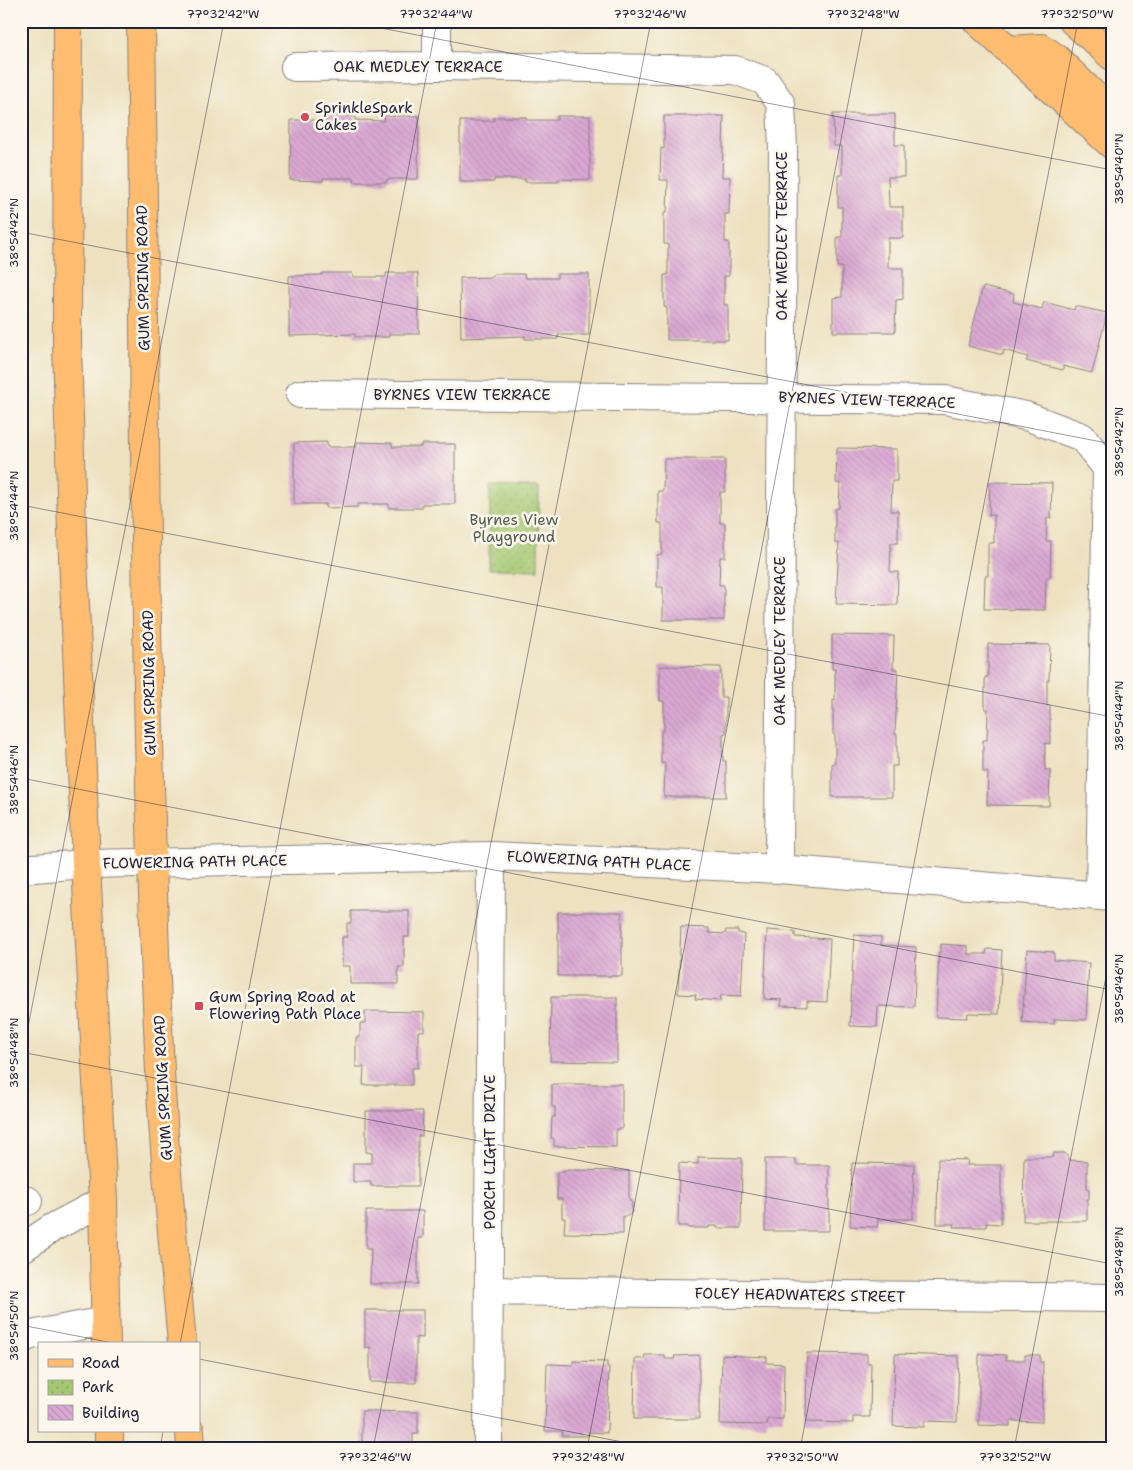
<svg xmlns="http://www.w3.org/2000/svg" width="1133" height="1470" viewBox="0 0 1133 1470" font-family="'Shantell Sans',sans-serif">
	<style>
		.park { fill: url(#park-dots); stroke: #637456 }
		.building { fill: url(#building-back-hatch) }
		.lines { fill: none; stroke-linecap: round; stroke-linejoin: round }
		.minor-casing { stroke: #88827e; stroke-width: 30 }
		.major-casing { stroke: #88827e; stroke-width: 30 }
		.minor { stroke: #fff; stroke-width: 28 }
		.major { stroke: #febc70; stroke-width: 28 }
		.ticks { fill: none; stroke: #22223b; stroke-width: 1; stroke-opacity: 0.45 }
		.poi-dot { fill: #d1495b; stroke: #fbf7ec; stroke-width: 2 }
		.labels { text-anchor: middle; stroke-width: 5; stroke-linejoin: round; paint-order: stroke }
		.street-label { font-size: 15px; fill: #22223b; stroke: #fbf7ec }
		.poi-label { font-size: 15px; fill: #22223b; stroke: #fbf7ec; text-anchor: start }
		.park-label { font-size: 15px; fill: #505c4e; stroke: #fbf7ec }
		.neatline { fill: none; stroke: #22223b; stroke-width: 2 }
		.ticks-label { font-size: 12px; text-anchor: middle; fill: #22223b }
	</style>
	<defs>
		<pattern id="park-dots" width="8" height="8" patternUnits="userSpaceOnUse" patternTransform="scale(1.25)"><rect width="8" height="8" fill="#a4c770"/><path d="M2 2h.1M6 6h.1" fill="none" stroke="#8dab62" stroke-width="1.8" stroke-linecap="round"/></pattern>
		<pattern id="building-back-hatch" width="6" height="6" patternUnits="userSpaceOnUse" patternTransform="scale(1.25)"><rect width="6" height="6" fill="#daa8d3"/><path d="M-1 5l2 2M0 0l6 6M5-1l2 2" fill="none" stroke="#bb90b6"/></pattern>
	</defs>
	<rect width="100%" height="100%" fill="#fbf7ec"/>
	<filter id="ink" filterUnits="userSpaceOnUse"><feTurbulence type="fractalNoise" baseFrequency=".02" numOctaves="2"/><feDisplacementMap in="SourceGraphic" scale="10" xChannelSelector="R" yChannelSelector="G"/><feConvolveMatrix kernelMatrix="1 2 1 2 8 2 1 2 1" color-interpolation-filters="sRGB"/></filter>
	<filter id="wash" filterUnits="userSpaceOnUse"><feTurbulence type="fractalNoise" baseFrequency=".0096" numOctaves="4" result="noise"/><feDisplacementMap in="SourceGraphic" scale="20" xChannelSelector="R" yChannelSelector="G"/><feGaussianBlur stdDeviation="1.12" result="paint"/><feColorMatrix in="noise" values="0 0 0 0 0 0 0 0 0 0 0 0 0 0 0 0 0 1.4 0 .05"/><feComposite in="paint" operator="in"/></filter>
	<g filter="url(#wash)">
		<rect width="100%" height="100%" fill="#ede1c0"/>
		<!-- park -->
		<path class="park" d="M490,486L539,487L538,570L489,569Z"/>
		<g id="blocks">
			<!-- building -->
			<path class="building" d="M833,114H895V145H904V177H888L889,207H903V238H888V268H903V299L896,300L895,332H833V298L842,297V267H837V237H842V207H838V175H842V146H834Z
				M322,116H355V120L384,121L385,116H419L418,179H387V182H354V178H323V181L290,180L291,120H322Z
				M557,116H590V180L559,179L558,182H525V179H494V182H460V121H494V117H526L527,120H557Z
				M664,116H724L722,177H730L729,214H725V242H729V276H724V305H728V340H667V308L664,307V275H668V244H664V212H667L668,180H660L661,148L664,149Z
				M322,273H352L353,277H386V273H418L419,334H389V337H355V334L289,336V276L322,275Z
				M493,274H524L525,278H557V274H589V335H558V339H525V336L461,338L460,278L493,277Z
				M983,287L1014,294L1013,302L1042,309L1044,302L1074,310L1075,306L1107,313L1092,373L1063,366V370L1026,361L1028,357L1004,350L1003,355L968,346Z
				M327,442V447H357V442L392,443V447H421V444H455V504H422V508H389V504H358V507L326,508V504H294V443Z
				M837,448L897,449V481H892L891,511H898V543H891L890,572H898L897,605L836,604L839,543H835V509L839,508L840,483H836Z
				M664,459H725V492H720V523H725V557H720L719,585H724V620H663V587H657V555L662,554V523H658V491H663Z
				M990,482L1052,483L1051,518H1047L1046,541H1051L1050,578H1046L1045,610L984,609L985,576H988V543H994V515H989Z
				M832,635L894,636L893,669H898L895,734H897V766H892V797H832V764L835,763V735L833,734V700H835V669H832Z
				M988,644L1050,645L1049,680H1047V706H1050V744L1045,743V770H1050L1049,806L987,805L988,772H983V740H987L988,709H985V677H988Z
				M660,666L721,667V697H726V733L723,734V761H726V797H664L665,763H661V731H664V701H660Z
				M351,911H409V937H404V967H398V984H350V966H342V937H347V923H351Z
				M558,912H622V976H558Z
				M681,927L709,928V933L725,934L726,930H738V933L744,934L741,996L721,995L720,1001L695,999L696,995L678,994Z
				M767,930L795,932V937L830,939L827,1002L807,1001V1007L781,1006L782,1000L764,999Z
				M854,935L881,937V945L916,947L914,1007L878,1006L877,1027L850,1026Z
				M941,944L968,946V954H986L987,949L1002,950L999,1014L968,1013L967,1018L936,1017L939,952H941Z
				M1027,950L1054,952V960L1089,963L1086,1020L1054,1019V1024L1022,1022Z
				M551,997H617V1062L550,1061Z
				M365,1011L424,1012V1031H418V1068H412V1085H363L364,1067H356V1037H360V1023H365Z
				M552,1084H622V1129H616V1147L554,1146V1139L551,1138L552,1117H555V1107H552Z
				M366,1111H423L422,1136H418V1186H371V1182H353V1163H372V1153L366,1152Z
				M1054,1153H1065L1068,1157V1160L1087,1161V1189H1089V1199H1087V1221H1023L1024,1157H1053Z
				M698,1157L742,1158L741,1228H717V1226H709V1228H688V1226H678L679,1163L698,1164Z
				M765,1159H796V1165H829V1231H765Z
				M938,1159L968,1160L967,1165H1001V1224L986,1223V1227H953L954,1224H937Z
				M852,1163L914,1164L913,1219H878L877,1227L850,1226Z
				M565,1170L629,1171V1199L632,1203V1212L628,1216H623V1234L564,1233L565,1218H562V1199H557V1172H565Z
				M366,1211H423V1238H418V1284H370L371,1249H366Z
				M365,1310H423V1338L416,1337V1383L370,1382V1347L365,1348Z
				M807,1353L867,1354V1363H871L870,1417H853V1423L806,1422Z
				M895,1354L959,1356L957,1422L924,1421V1427L893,1426Z
				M979,1354L1006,1355V1360H1025V1355H1040V1362H1043L1042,1422L1010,1421V1426L979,1425Z
				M645,1355H665V1359H675L674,1356L699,1355V1419H634L635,1359H644Z
				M722,1355L767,1357V1363L784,1364L783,1419H767V1425L720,1424Z
				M573,1361L607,1362V1367H609L607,1433L588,1432V1436H562V1431H545L547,1364L573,1365Z
				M362,1411L418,1412V1434H413V1449H366V1446H362Z"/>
		</g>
	</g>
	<g filter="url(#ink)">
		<use href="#blocks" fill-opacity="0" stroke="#88827e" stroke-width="1"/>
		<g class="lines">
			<defs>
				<path id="minor" d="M437,66V21
					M295,67L437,66L735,70L765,81L781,104L783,148L779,869
					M300,394L945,400L1026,416L1082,437L1107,468L1100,895
					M21,869L86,864L491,856L779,869L1112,897
					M21,1201H28
					M21,1249L52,1228L103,1201
					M489,1291L1112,1298
					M21,1339L31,1335L105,1321
					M488,1449L491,856"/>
				<path id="major" d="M68,21L67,341L72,533L86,864L103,1201L106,1344
					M141,21C146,378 143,735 161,1092C166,1176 175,1260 182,1344
					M977,21L1112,145
					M1073,21L1112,56
					M1009,50L1041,48L1055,57L1112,113
					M190,1431L191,1449
					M109,1449V1431"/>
			</defs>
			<!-- minor casing -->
			<use href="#minor" class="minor-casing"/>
			<!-- major casing -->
			<use href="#major" class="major-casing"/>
			<!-- minor -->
			<use href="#minor" class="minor"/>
			<!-- major -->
			<use href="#major" class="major"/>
		</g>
	</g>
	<!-- ticks -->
	<path class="ticks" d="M345,21L1112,170M21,232L1112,444M21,505L1112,717M21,778L1112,990M21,1052L1112,1264M21,1063L224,21M21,1325L118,1344M180,1344L437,21M199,1359L658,1449M160,1449L163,1431M373,1449L651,21M587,1449L864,21M800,1449L1078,21M1014,1449L1112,946"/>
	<!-- markers -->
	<g class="poi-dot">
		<circle cx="305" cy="117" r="5"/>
		<rect x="194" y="1001" width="10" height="10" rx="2.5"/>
	</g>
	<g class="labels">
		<!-- street labels -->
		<g class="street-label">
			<text x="418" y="72">OAK MEDLEY TERRACE</text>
			<text transform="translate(782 236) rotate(-90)" y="5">OAK MEDLEY TERRACE</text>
			<text transform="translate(143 278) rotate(-91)" y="5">GUM SPRING ROAD</text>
			<text x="462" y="400">BYRNES VIEW TERRACE</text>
			<text transform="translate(867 400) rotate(2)" y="5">BYRNES VIEW TERRACE</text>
			<text transform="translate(780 641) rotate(-90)" y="5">OAK MEDLEY TERRACE</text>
			<text transform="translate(149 683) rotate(-91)" y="5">GUM SPRING ROAD</text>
			<text transform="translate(599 861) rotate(3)" y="5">FLOWERING PATH PLACE</text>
			<text transform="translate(195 862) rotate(-1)" y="5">FLOWERING PATH PLACE</text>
			<text transform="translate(163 1088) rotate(-93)" y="5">GUM SPRING ROAD</text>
			<text transform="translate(490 1152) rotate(-90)" y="5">PORCH LIGHT DRIVE</text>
			<text transform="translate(800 1295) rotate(1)" y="5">FOLEY HEADWATERS STREET</text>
		</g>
		<!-- poi labels -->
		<g class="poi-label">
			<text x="315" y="113">SprinkleSpark<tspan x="315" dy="17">Cakes</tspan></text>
			<text x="209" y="1002">Gum Spring Road at<tspan x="209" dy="17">Flowering Path Place</tspan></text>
		</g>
		<!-- park labels -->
		<g class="park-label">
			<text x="514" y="525">Byrnes View<tspan x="514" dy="17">Playground</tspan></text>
		</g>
	</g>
	<!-- margin -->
	<rect width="1133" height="1470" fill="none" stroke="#fbf7ec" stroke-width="55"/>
	<!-- legend -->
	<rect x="38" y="1342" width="162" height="90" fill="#fbf7ec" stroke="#a4a2a5"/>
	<rect x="48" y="1359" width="25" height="8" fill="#febc70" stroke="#a4a2a5"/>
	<text x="82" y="1368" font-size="15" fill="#22223b">Road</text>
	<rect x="48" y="1380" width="25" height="15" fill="url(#park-dots)" stroke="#a4a2a5"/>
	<text x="82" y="1392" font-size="15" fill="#22223b">Park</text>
	<rect x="48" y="1405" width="25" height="15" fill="url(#building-back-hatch)" stroke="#a4a2a5"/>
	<text x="82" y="1418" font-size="15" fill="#22223b">Building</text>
	<rect x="28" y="28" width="1078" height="1414" class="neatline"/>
	<g class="ticks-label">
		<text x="223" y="18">77°32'42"W</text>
		<text x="436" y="18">77°32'44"W</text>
		<text x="650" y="18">77°32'46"W</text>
		<text x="863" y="18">77°32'48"W</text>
		<text x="1077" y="18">77°32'50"W</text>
		<text transform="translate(1119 169) rotate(-90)" y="4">38°54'40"N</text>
		<text transform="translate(14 233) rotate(-90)" y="4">38°54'42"N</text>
		<text transform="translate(1119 442) rotate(-90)" y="4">38°54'42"N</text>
		<text transform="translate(14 506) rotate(-90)" y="4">38°54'44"N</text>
		<text transform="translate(1119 716) rotate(-90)" y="4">38°54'44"N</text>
		<text transform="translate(14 780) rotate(-90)" y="4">38°54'46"N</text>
		<text transform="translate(1119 989) rotate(-90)" y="4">38°54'46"N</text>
		<text transform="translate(14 1053) rotate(-90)" y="4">38°54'48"N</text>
		<text transform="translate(1119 1262) rotate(-90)" y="4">38°54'48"N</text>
		<text transform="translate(14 1326) rotate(-90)" y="4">38°54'50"N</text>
		<text x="375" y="1461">77°32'46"W</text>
		<text x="588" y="1461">77°32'48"W</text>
		<text x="802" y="1461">77°32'50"W</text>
		<text x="1015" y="1461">77°32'52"W</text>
	</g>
</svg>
